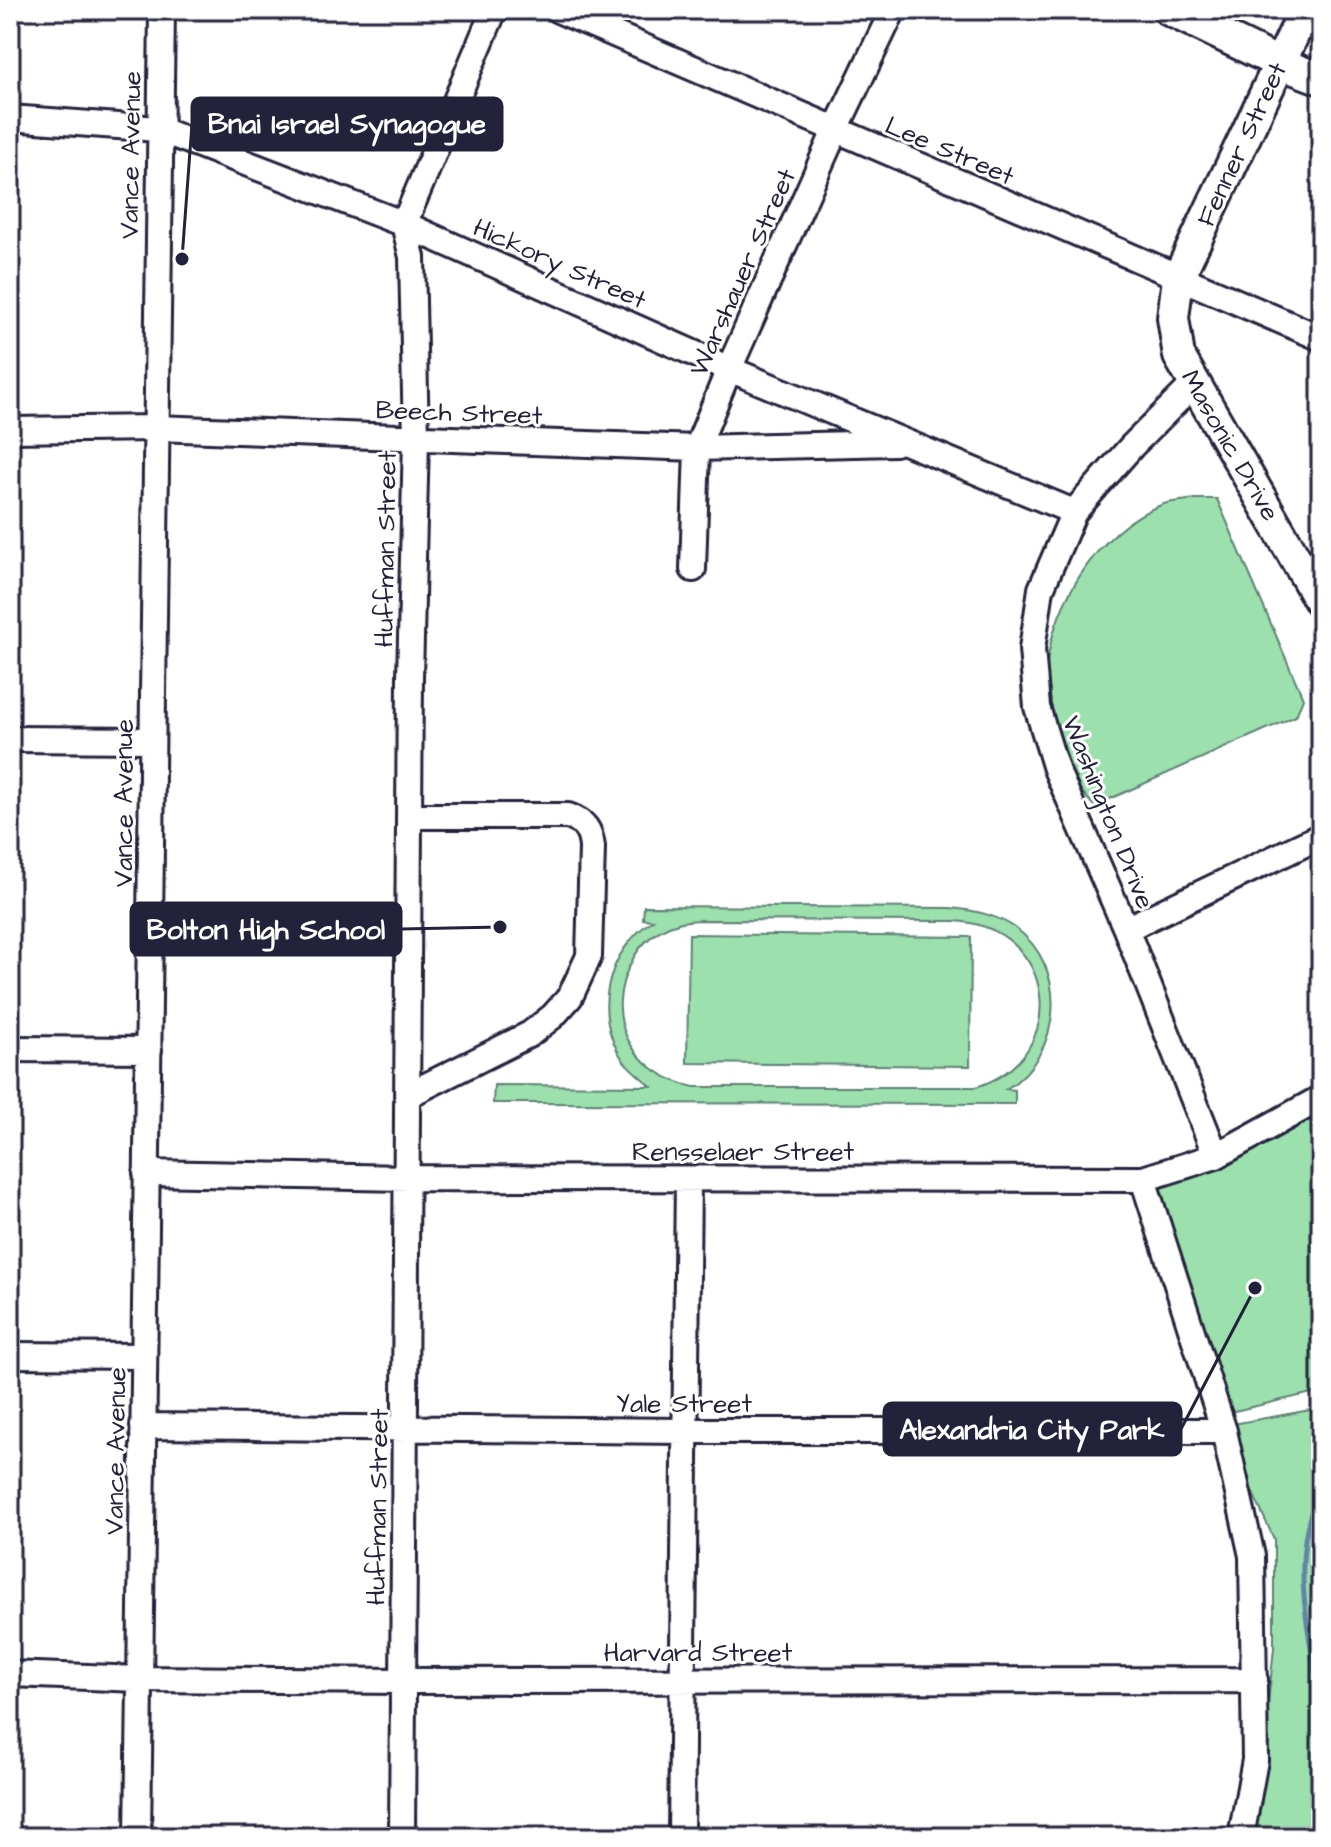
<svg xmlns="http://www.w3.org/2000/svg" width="1331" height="1847" viewBox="0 0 1331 1847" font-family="'Architects Daughter',sans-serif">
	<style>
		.green { fill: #9be0ad; stroke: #5e8174; stroke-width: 2; fill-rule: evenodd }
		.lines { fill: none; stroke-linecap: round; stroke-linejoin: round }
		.stream { stroke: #6186a5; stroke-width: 5 }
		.minor-casing { stroke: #22223b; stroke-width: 30 }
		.major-casing { stroke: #22223b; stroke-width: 36 }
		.minor { stroke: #fff; stroke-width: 24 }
		.major { stroke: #fff; stroke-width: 30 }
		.labels { text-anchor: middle; stroke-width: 6; stroke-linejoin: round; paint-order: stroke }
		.street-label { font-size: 26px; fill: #22223b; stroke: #fff }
		.leader { fill: none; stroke: #22223b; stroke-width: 3 }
		.callout-dot { fill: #22223b; stroke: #fff; stroke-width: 3 }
		.callout { fill: #22223b; stroke: #22223b; stroke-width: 3 }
		.callout-label { font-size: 28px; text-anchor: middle; font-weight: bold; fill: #fff }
	</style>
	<rect width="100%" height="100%" fill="#fff"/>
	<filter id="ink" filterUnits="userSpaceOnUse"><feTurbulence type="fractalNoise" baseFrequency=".0125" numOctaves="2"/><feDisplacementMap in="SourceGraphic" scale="16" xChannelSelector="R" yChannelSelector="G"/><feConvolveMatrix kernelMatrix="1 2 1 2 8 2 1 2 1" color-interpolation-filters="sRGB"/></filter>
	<g filter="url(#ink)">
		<!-- green -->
		<path class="green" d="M1195,499H1217L1303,698L1296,716L1094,806C1084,794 1072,782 1065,767C1054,743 1047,710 1046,683C1045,614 1097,527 1164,504C1174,501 1185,501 1195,499Z
			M644,906L950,908C973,910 994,914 1014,927C1070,966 1063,1055 1006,1089L1015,1090V1104L493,1103L494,1085L651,1086C642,1078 631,1070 623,1060C591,1013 607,951 653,920L643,919ZM706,920L953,921C1057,925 1073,1057 976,1087H694C632,1073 600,1017 633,959C641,943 658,929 675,924C685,920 696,920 706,920Z
			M689,934L971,937L970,1066L687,1063Z
			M1321,1106V1391L1230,1412L1153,1185Z
			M1321,1408V1837H1254L1274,1648V1539L1222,1426Z"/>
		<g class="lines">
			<!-- stream -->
			<path class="stream" d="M1319,1837C1320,1796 1323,1754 1320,1713C1314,1640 1284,1559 1321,1489"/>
			<defs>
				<path id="minor" d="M558,10L1321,338
					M10,118L158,129L404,224L729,369L1074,512
					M1195,383L1132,446L1074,512L1041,589L1032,649L1037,707L1056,769L1126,929L1216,1156
					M10,430L155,428L697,448L895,443
					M693,569L697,448L729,369L835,131L893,10
					M10,739L151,740
					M1126,929L1321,836
					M10,1049L149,1050
					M408,1095L530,1034L553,1016L570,997L589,956L592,847C590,830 585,822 568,816H410
					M146,1173L408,1178L1143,1179L1216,1156L1321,1098
					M1143,1179L1224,1431L1252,1556L1255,1760L1241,1837
					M10,1355L144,1356
					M143,1426L686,1431H1224
					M10,1674L140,1679L404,1681L1255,1680
					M138,1837L162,10
					M402,1837L410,677L416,439L412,257L404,224L494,10
					M681,1837L688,1179"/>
				<path id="major" d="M1169,10L1279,63L1321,79
					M1305,10L1178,278L1173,318L1179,356L1321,603"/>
			</defs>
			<!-- minor casing -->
			<use href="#minor" class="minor-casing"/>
			<!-- major casing -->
			<use href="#major" class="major-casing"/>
			<!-- minor -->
			<use href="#minor" class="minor"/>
			<!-- major -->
			<use href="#major" class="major"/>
		</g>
	</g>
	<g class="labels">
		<!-- street labels -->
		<g class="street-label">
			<text transform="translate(1241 144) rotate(-65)" y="9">Fenner Street</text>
			<text transform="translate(950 150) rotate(23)" y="9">Lee Street</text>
			<text transform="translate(130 155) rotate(-89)" y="9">Vance Avenue</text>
			<text transform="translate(560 263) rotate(24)" y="9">Hickory Street</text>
			<text transform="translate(742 272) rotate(-66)" y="9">Warshauer Street</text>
			<text transform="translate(459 412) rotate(2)" y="9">Beech Street</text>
			<text transform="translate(1231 445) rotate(60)" y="9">Masonic Drive</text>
			<text transform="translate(385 549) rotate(-89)" y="9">Huffman Street</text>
			<text transform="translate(123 803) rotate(-90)" y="9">Vance Avenue</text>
			<text transform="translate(1109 812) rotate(68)" y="9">Washington Drive</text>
			<text x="743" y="1160">Rensselaer Street</text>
			<text x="684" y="1412">Yale Street</text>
			<text transform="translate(115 1451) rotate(-89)" y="9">Vance Avenue</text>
			<text transform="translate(377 1507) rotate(-89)" y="9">Huffman Street</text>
			<text x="698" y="1661">Harvard Street</text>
		</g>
	</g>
	<!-- callouts -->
	<path class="leader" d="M182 259L192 124M500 927L401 929M1255 1288L1181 1429"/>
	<g class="callout-dot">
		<circle cx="182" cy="259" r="8"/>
		<circle cx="500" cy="927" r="8"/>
		<circle cx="1255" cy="1288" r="8"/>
	</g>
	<g class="callout">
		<rect x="192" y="98" width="310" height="52" rx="8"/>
		<rect x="131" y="903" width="270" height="52" rx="8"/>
		<rect x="884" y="1403" width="297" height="52" rx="8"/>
	</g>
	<g class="callout-label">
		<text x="347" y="133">Bnai Israel Synagogue</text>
		<text x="266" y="939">Bolton High School</text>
		<text x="1032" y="1439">Alexandria City Park</text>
	</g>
	<!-- margin -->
	<rect width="1331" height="1847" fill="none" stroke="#fff" stroke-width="40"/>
	<rect x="20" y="20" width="1291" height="1807" fill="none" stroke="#22223b" stroke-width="3" filter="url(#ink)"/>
</svg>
